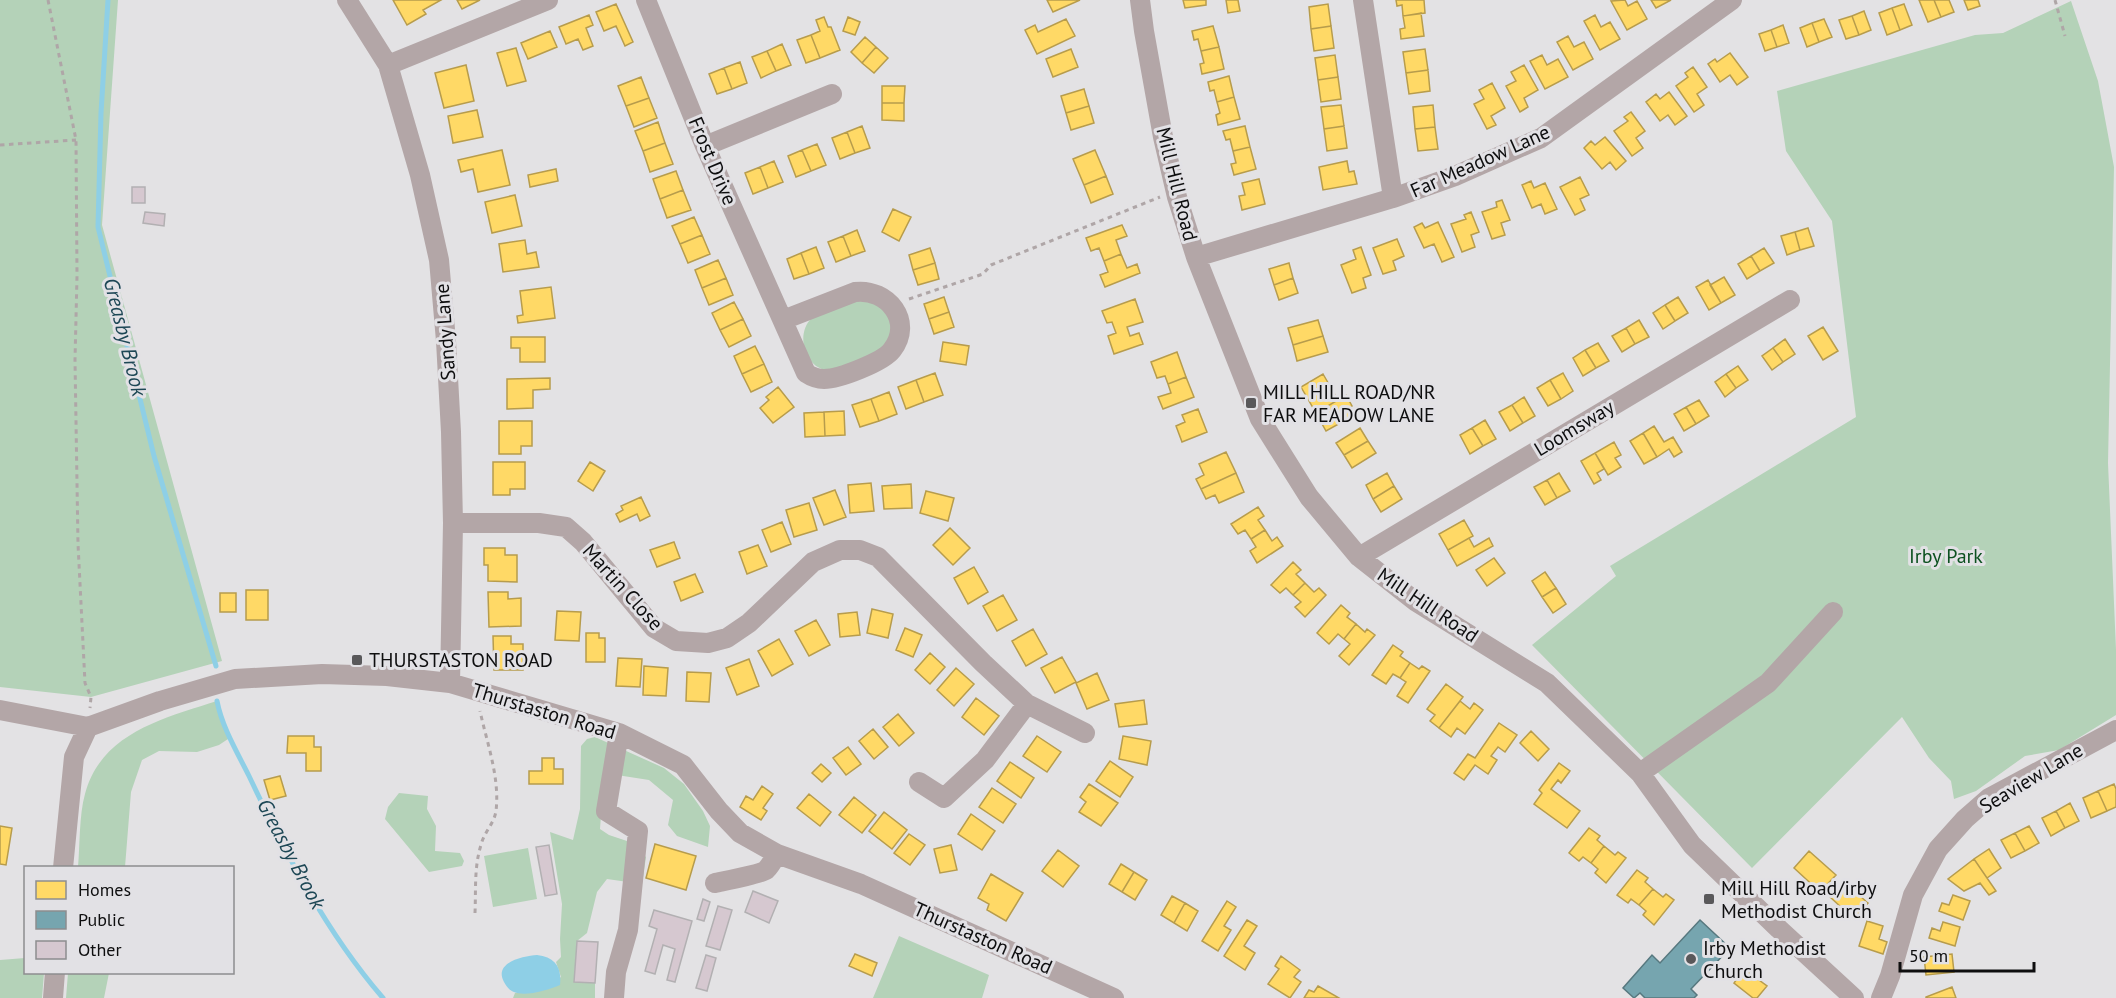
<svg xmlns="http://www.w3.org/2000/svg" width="2116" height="998" viewBox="0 0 2116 998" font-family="'PT Sans',sans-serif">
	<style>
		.green { fill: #b4d2b8 }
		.water { fill: #8ecfe6 }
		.homes { fill: #ffd966; stroke: #b79c4c; stroke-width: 1.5 }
		.public { fill: #76a5af; stroke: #57787f; stroke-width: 1.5 }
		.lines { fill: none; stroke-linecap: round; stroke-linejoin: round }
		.stream { stroke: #8ecfe6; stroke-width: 5 }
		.building { fill: #d6c8d0; stroke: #b2b0b2; stroke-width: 1.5 }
		.path { stroke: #afa6a7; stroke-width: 3; stroke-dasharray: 4.5 4.5; stroke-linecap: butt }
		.minor { stroke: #b3a6a7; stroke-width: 20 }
		.poi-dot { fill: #59585a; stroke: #e2e1e5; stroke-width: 2 }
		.labels { text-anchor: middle; stroke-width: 6; stroke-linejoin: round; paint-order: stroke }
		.street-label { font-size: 20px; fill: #0e0e0f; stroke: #e2e1e5 }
		.poi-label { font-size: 20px; fill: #0e0e0f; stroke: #e2e1e5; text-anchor: start }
		.park-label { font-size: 20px; fill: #0c5120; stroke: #e2e1e5 }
		.water-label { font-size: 21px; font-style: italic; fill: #1d4755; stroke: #e2e1e5 }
	</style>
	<rect width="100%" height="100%" fill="#e3e2e4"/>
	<!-- green -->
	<path class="green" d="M0,0H118L102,225L222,661L91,697L0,687Z
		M2071,1L2098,81L2114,167L2108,463L2116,650V715L2059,750L2025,756L1976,791L1954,799L1951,781L1929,758L1902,717L1752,868L1532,645L1616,576L1610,566L1856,417L1832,221L1786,151L1777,91L1975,35L2003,33Z
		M855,300H871L890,314L892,334C888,340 884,349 878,352C868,357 835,371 825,370C803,365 796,332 812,318C821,310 844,304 855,300Z
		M217,701L219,711L231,737L219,745L197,752L159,751L142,760L131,792L125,867H78C80,846 79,815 85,794C101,733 164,718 217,701Z
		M595,737L664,768L684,784L703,811L710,826L708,847L677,836L668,825L673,800L649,780L604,773L600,829L609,835L630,842L646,857L642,884L607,879L597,892L587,933L577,941L574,981L595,983V998H513L515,993C534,994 545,987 561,977L556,962L561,957L560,939L562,904L550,832L573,840L580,809L581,746L587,739Z
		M399,793L428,796L427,809L436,826L435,851L460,853L464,861L462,866L429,872L385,819L388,807Z
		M528,848L537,899L493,907L484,856Z
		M899,936L989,975L982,998H873Z
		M25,958L26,972L44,973L42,998H0V960Z
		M68,973H109L104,998H66Z"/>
	<!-- water -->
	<path class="water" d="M537,955C555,957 562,967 560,985C548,990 525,997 514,992C509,990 506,986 504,982C493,962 524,956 537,955Z"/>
	<!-- homes -->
	<path class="homes" d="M393,0H441L423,10L426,14L407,25Z
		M457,0H480L462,9Z
		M1047,0H1080L1053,12Z
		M1183,0H1206V5L1185,8Z
		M1226,0H1238L1240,11L1228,13Z
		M1396,0H1424L1425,13L1403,16L1402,5L1397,6Z
		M1625,0L1628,6L1637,1L1647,19L1627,30L1611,1Z
		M1651,0H1671L1656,8Z
		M1919,0H1934L1941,17L1928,22Z
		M1934,0H1949L1954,12L1941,17Z
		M1964,0H1978L1980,6L1968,10Z
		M616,4L633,42L625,46L616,26L604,31L596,12Z
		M1328,4L1331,26L1311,29L1309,7Z
		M1904,4L1912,25L1900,30L1892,8Z
		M1892,8L1900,30L1887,35L1879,13Z
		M1864,11L1871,30L1859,35L1852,16Z
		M1421,13L1424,36L1401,39L1400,29L1405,28L1403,16Z
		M589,15L593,25L586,28L593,46L583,50L578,39L566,44L559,27Z
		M1595,15L1601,27L1610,22L1620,39L1600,50L1584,21Z
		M1852,16L1859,35L1846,39L1839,20Z
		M824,17L828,27H831L840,50L820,58L811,35L820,31L816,20Z
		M848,17L860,22L855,35L843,31Z
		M1066,19L1075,36L1037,54L1025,30L1035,25L1038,32Z
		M1824,19L1832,37L1819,42L1812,23Z
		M1812,23L1819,42L1807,47L1800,28Z
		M1783,25L1789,43L1777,47L1771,30Z
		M1213,26L1219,47L1201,51L1198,39L1194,40L1192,31Z
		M1331,26L1334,48L1314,51L1311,29Z
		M1771,30L1777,47L1765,51L1759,34Z
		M550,31L557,47L528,59L521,43Z
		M811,35L820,58L806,63L797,40Z
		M1568,36L1574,47L1584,42L1593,59L1573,70L1557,42Z
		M865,37L876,47L862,63L851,52Z
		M782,44L791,65L776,71L767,51Z
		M876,47L888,58L874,73L862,63Z
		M1219,47L1224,69L1202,74L1200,64L1204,63L1201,51Z
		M516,48L526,81L507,86L497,53Z
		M1071,49L1078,67L1053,77L1046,59Z
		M1425,49L1428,70L1406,73L1403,52Z
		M767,51L776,71L761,78L752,57Z
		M1730,53L1748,77L1737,85L1730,75L1720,82L1708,64L1715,59L1717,62Z
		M1335,55L1338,77L1318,80L1315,58Z
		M1542,55L1547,65L1558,59L1568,77L1545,89L1530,61Z
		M740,62L747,83L732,89L724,68Z
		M466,65L474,101L444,108L435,73Z
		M1524,65L1538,90L1524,98L1528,107L1520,112L1506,86L1516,81L1511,72Z
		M1693,67L1707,87L1697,94L1704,105L1694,112L1676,86L1688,77L1685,73Z
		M724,68L732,89L717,94L709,74Z
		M1428,70L1430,91L1409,94L1406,73Z
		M1229,76L1234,97L1217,102L1214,90L1210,91L1208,82Z
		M641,77L649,98L626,106L618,86Z
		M1338,77L1341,99L1321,102L1318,80Z
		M1492,83L1505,108L1491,116L1496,125L1487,129L1474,104L1484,99L1479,90Z
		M882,86H905L904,103H882Z
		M1084,89L1089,106L1066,113L1061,96Z
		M1669,92L1687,116L1675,125L1668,115L1660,121L1646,102L1656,94L1660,99Z
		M1234,97L1240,119L1218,125L1216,115L1220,113L1217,102Z
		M649,98L657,118L634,127L626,106Z
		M882,103H904V121L882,120Z
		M1341,105L1344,126L1324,129L1321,107Z
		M1433,105L1435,127L1415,129L1413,107Z
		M1089,106L1094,123L1071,130L1066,113Z
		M477,110L483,137L453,143L448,116Z
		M1631,112L1645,131L1636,138L1643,148L1632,156L1614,131L1628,121L1624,117Z
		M658,122L665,143L643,151L635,131Z
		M862,126L870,148L855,153L847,132Z
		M1245,126L1250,147L1233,151L1230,139L1226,140L1223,131Z
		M1344,126L1347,148L1327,151L1324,129Z
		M1435,127L1438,149L1418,151L1415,129Z
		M847,132L855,153L840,159L832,138Z
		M1605,137L1626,161L1616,170L1610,162L1602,169L1584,148L1591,141L1595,145Z
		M665,143L673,164L650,172L643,151Z
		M817,144L826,165L811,171L802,150Z
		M1250,147L1256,169L1234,175L1231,164L1236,163L1233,151Z
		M502,150L510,185L478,192L473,169L461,172L458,160Z
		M802,150L811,171L796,177L788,156Z
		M1095,150L1106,176L1084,185L1073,159Z
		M774,161L783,182L768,188L760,167Z
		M1347,161L1349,172L1354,171L1357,184L1323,190L1319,167Z
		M760,167L768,188L753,194L745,173Z
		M556,169L558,181L530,187L528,175Z
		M676,171L683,190L660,199L653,179Z
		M1106,176L1113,194L1091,203L1084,185Z
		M1580,177L1589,195L1580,199L1585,210L1575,215L1560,187Z
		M1259,179L1265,204L1242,210L1239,196L1245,195L1242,183Z
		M1531,181L1534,188L1545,183L1557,209L1545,214L1541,204L1532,208L1522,185Z
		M683,190L691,210L667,218L660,199Z
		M515,195L522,226L492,233L485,202Z
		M1502,200L1510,220L1501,223L1505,235L1492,239L1482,212L1497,207L1496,202Z
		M893,209L911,217L899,241L882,232Z
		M1471,212L1479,232L1471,235L1475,247L1462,252L1451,224L1466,219L1464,215Z
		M694,217L702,235L680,244L672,226Z
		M1438,222L1454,257L1442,262L1434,244L1424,248L1414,227L1422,223L1425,228Z
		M1122,225L1127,236L1116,240L1121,254L1104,261L1099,248L1091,251L1086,238Z
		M1808,228L1814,246L1800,250L1795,232Z
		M857,230L865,251L851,256L843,236Z
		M1795,232L1800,250L1787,255L1781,236Z
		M702,235L710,254L688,263L680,244Z
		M843,236L851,256L836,262L828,242Z
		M1397,239L1404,256L1393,261L1396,270L1383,274L1373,248Z
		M525,240L527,254L536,252L539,267L503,272L499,244Z
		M816,247L824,268L809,274L801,253Z
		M1361,247L1371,275L1363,278L1366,288L1352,293L1341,265L1356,259L1353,250Z
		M930,248L935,263L913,270L909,255Z
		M1764,248L1774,263L1760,271L1751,256Z
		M801,253L809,274L794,279L787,259Z
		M1121,254L1127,268L1137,264L1140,273L1105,287L1100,275L1108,272L1104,261Z
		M1751,256L1760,271L1747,279L1738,264Z
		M718,260L726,278L702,288L695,270Z
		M935,263L939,279L918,285L913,270Z
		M1289,263L1293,278L1274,285L1269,269Z
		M1724,277L1735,295L1721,303L1710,285Z
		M726,278L733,295L709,305L702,288Z
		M1293,278L1298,293L1279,300L1274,285Z
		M1708,280L1721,303L1709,310L1696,287Z
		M551,287L555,318L518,323L517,316L523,315L520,291Z
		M944,297L949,312L929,319L924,304Z
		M1678,297L1688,313L1675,321L1665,305Z
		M1135,299L1143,322L1127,327L1130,336L1139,333L1143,344L1114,354L1108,336L1116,333L1112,322L1107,323L1102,311Z
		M734,302L743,319L720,330L712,313Z
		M1665,305L1675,321L1663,329L1653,313Z
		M949,312L954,327L934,334L929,319Z
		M743,319L751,336L729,347L720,330Z
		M1318,320L1323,336L1293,345L1288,328Z
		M1639,320L1649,337L1635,344L1626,328Z
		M1823,327L1838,351L1823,360L1808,336Z
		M1626,328L1635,344L1622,352L1612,336Z
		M1323,336L1328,352L1297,361L1293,345Z
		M511,337H545V362H520V348H511Z
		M1785,339L1795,354L1783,362L1773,348Z
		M943,342L969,346L966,365L940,361Z
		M1598,343L1609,361L1596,368L1585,350Z
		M755,346L764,364L742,374L734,356Z
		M1773,348L1783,362L1772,370L1762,356Z
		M1585,350L1596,368L1583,376L1573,358Z
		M1177,352L1186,377L1168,384L1165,376L1157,378L1151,362Z
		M764,364L772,382L751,392L742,374Z
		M1738,366L1748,380L1736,388L1726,374Z
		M935,373L943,395L924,402L916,380Z
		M1563,373L1573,391L1561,399L1550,380Z
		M1323,374L1338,400L1316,413L1301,387Z
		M1726,374L1736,388L1725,397L1715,382Z
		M1186,377L1194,397L1163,409L1158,397L1171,393L1168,384Z
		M550,378V389L533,390V408L507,409V379Z
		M916,380L924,402L906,409L898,387Z
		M1550,380L1561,399L1548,406L1537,388Z
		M778,387L794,407L773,423L760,408L769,400L766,397Z
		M889,392L897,414L879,421L871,399Z
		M1346,395L1352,406L1348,408L1353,416L1326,431L1316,413Z
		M1524,397L1535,416L1523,423L1512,405Z
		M871,399L879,421L860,427L852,405Z
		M1699,400L1709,416L1696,424L1686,407Z
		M1512,405L1523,423L1510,431L1499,412Z
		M1686,407L1696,424L1684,431L1674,414Z
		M1198,409L1207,432L1182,442L1176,426L1185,422L1182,415Z
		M844,411L845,435L825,436L824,412Z
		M824,412L825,436L805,437L804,413Z
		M1485,420L1496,439L1483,446L1472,428Z
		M499,421H532V446H521V454H499Z
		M1654,426L1664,442L1673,437L1682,452L1674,457L1669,449L1657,457L1643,433Z
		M1360,428L1368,441L1344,455L1336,443Z
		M1472,428L1483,446L1470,454L1460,435Z
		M1643,433L1657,457L1644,464L1630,441Z
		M1368,441L1376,453L1352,468L1344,455Z
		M1614,442L1621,455L1615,458L1621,467L1608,475L1595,453Z
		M1226,452L1236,473L1201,489L1196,479L1204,475L1199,464Z
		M1595,453L1604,469L1597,473L1601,480L1594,484L1581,461Z
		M493,462H525V489H510V495H493Z
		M590,462L605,471L593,491L578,481Z
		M1236,473L1244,492L1219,503L1215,495L1206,499L1201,489Z
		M1387,473L1394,486L1373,499L1366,485Z
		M1559,473L1570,491L1557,498L1547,480Z
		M1547,480L1557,498L1545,505L1534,487Z
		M871,483L874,511L850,513L848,485Z
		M911,484L912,508L884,509L882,486Z
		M1394,486L1402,499L1381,512L1373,499Z
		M835,490L846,517L824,525L813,498Z
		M926,491L954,498L948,521L920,513Z
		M641,497L650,516L640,521L637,514L620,522L616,514L623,510L621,506Z
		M809,503L817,530L794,537L786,510Z
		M1258,507L1264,516L1258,520L1265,530L1251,539L1245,530L1238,534L1231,524Z
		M1464,520L1473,536L1448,550L1439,534Z
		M782,522L791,544L771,552L762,530Z
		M950,528L970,548L953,565L933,545Z
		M1265,530L1272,541L1277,537L1283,546L1257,563L1250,551L1256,547L1251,539Z
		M1469,538L1474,547L1489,538L1493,546L1457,566L1448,550Z
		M674,542L680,558L657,567L650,550Z
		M758,545L767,566L747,574L739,552Z
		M484,548H505V555H517V582L488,581V565H484Z
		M1494,558L1505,573L1487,586L1476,570Z
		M1293,562L1301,570L1296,574L1305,583L1293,595L1286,588L1280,593L1271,585Z
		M974,567L988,592L968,604L954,578Z
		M1545,572L1556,588L1542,597L1532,581Z
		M695,574L703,592L681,601L674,582Z
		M1305,583L1314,592L1319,588L1326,595L1305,617L1295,607L1301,602L1293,595Z
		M1556,588L1566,604L1553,613L1542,597Z
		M246,590H268V620H246Z
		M488,592H508V599L521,598V626L489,627Z
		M220,593H236V612H220Z
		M1003,595L1017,620L997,631L983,606Z
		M1341,605L1350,613L1347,617L1356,624L1344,639L1338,634L1329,644L1317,633Z
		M872,609L893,614L888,638L867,633Z
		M557,611L581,612L579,641L555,640Z
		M857,612L860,635L840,637L838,614Z
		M816,620L830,645L809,656L795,631Z
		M1356,624L1365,632L1367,629L1375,635L1349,665L1339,656L1350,644L1344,639Z
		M905,628L922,635L913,657L896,650Z
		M1033,629L1047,654L1026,666L1012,641Z
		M586,633H599V638H605V662H586Z
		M493,636H511V644H523V670H494Z
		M779,639L793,664L772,676L758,651Z
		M1393,645L1403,652L1400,656L1410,663L1400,678L1393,674L1386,684L1372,675Z
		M930,653L945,667L930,684L915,670Z
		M1062,657L1076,682L1055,693L1041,668Z
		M618,658L642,659L640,687L616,686Z
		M749,659L759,686L737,695L726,668Z
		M1410,663L1419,669L1422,666L1430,671L1408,703L1397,696L1406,682L1400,678Z
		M644,666L668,668L666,696L643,695Z
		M956,668L974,684L954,706L937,690Z
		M687,672L711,673L709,702L686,701Z
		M1097,673L1109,700L1087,709L1076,683Z
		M1446,684L1463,697L1439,728L1430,721L1435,715L1427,709Z
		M976,698L999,716L984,735L962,717Z
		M1144,700L1147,724L1119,727L1115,704Z
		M1460,701L1470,709L1474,703L1483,710L1465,734L1457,728L1451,737L1439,728Z
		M898,714L914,733L899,746L883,727Z
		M1499,723L1517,735L1505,752L1498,747L1491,756L1497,760L1488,774L1475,765L1464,780L1454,773L1468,754L1475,758Z
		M873,729L888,747L874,759L859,741Z
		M1531,731L1549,749L1538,761L1520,743Z
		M288,736H314V747H321V771H306V753H287Z
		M1037,736L1061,752L1047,772L1023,756Z
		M1123,736L1151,741L1147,765L1119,759Z
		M848,747L861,764L846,775L833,758Z
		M542,758H554V769H563V784H529V771H542Z
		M1110,761L1133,777L1120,797L1096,781Z
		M1010,762L1034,778L1021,798L997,781Z
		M1559,763L1570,771L1561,783L1558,780L1551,789L1580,811L1567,828L1534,804L1542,793L1539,790Z
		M821,764L831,773L822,782L812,773Z
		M280,776L286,796L270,800L264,780Z
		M1089,784L1118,803L1101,826L1079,812L1086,802L1080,797Z
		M2114,784L2116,789V807L2107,811L2098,791Z
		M762,786L773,794L763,808L767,811L761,820L740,807L746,796L753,800Z
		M992,788L1016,804L1003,823L979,807Z
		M2098,791L2107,811L2091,818L2083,798Z
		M809,794L831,812L820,826L797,808Z
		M854,797L876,815L862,833L839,815Z
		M2070,803L2079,821L2065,828L2056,811Z
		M2056,811L2065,828L2051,836L2042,818Z
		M884,812L907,830L892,849L869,831Z
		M971,814L995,831L982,850L958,834Z
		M0,826L12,828L6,865L0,864Z
		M2029,826L2039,843L2025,851L2015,833Z
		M1589,828L1600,836L1597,840L1604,846L1591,863L1583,857L1579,861L1569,853Z
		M2015,833L2025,851L2011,858L2001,840Z
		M909,834L925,845L910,865L894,853Z
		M655,844L696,856L686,890L646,878Z
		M951,845L957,870L940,873L934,849Z
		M1604,846L1615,855L1618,852L1626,858L1606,883L1595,873L1598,869L1591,863Z
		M1989,849L2001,868L1987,878L1974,859Z
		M1058,850L1079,866L1063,887L1042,871Z
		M1809,851L1836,875L1820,892L1794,868Z
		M1974,859L1987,878L1996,891L1989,895L1980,883L1964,891L1948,879Z
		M1121,864L1134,872L1122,892L1109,884Z
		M1637,870L1648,878L1645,882L1653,889L1639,905L1631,899L1628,903L1617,895Z
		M1134,872L1147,880L1135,900L1122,892Z
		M991,874L1023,893L1006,921L987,910L989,904L978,898Z
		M1844,882L1868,903L1854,919L1830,897Z
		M1653,889L1663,897L1666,894L1674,900L1654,925L1643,915L1646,911L1639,905Z
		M1953,895L1970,901L1963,920L1939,911L1942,903L1949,905Z
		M1172,896L1185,903L1174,923L1161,915Z
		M1227,901L1236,907L1224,926L1231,930L1218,951L1202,941Z
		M1185,903L1198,911L1187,931L1174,923Z
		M1247,920L1257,926L1244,946L1255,953L1245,970L1224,956Z
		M1867,921L1883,926L1879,939L1887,942L1883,954L1859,946Z
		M1943,922L1960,927L1955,946L1929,938L1932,928L1940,931Z
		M855,954L877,963L872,976L849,966Z
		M1952,954L1954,972L1926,975L1924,957Z
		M1281,956L1300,970L1294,977L1301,982L1290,998L1268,984L1279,969L1275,966Z
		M1744,969L1767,986L1757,998H1753L1734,983Z
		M1318,986L1339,998H1304L1309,990L1314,992Z
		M1952,987L1956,998H1926V997Z"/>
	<!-- public -->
	<path class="public" d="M1700,920L1730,948L1691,989L1697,995L1694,998H1645L1640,993L1634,998L1623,988L1652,955L1660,963Z"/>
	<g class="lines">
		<!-- stream -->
		<path class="stream" d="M108,0L101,113L98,227L154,456L216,666
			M217,701C222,727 237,752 249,776C286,854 326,932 383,998"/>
	</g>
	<!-- building -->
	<path class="building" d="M132,187H145V203H132Z
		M145,212L165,214L164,226L143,223Z
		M549,845L557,894L545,896L536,847Z
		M753,891L778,901L769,923L745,912Z
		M703,899L710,902L704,921L697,919Z
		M718,906L732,910L720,950L706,946Z
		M654,910L692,921L675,982L667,980L675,949L663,945L655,974L645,971L657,929L649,926Z
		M577,941L598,942L595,983L574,982Z
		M706,955L716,958L707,991L696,988Z"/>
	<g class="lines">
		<!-- path -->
		<path class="path" d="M48,0L76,140L77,276L75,360L78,544L85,683L91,697L90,708
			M2055,0L2065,36
			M0,145L76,140
			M909,299L983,274L991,265L1160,197
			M475,913C476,890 474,867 481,845C484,832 494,824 496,811C500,778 487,743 480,711"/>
		<!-- minor -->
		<path class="minor" d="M347,0L388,65L420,175L439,260L446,341L451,432L453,523L450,683
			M646,0L705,146L806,373C812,377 817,379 824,379C839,379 883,362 892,350C914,322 888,288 855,292L783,320
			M1140,0L1144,31L1163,137L1177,197L1196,257L1260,419L1309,497L1359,557L1415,601L1547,683L1640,773L1692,845L1779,929L1854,998
			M1363,0L1393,198
			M388,65L548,0
			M705,146L832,94
			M1196,257L1393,198L1455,176L1541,138L1732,0
			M453,523H539L566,527L583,542L654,628L676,641L708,643L727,638L749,623L813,562L840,550H860L878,557L983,663L1027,704L1085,733
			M1359,557L1790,300
			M0,710L88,727
			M1640,773L1768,683L1833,612
			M919,782L944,798L985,760L1027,704
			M63,868L74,757L88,727L160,701L235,679L322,674L387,676L450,683L619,733L683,765L719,811L740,833L777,854L861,884L1114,998
			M715,883C724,881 761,874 766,870C770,866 774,859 777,854
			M53,998L55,972
			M614,998L616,972L628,930L638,831L606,811L619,733
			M1881,998L1890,976L1913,895L1938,849L1965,819L1989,798L2116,730"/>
	</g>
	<!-- markers -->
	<g class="poi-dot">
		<rect x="1245" y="397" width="12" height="12" rx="3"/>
		<rect x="351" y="654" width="12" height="12" rx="3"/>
		<rect x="1703" y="893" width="12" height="12" rx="3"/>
		<circle cx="1691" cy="959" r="6"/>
	</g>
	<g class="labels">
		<!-- street labels -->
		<g class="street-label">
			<text transform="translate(713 161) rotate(67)" y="7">Frost Drive</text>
			<text transform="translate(1480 161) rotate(-24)" y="7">Far Meadow Lane</text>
			<text transform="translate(1177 184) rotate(76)" y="7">Mill Hill Road</text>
			<text transform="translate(445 332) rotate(-94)" y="7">Sandy Lane</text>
			<text transform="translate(1574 428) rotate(-31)" y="7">Loomsway</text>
			<text transform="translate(623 587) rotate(48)" y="7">Martin Close</text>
			<text transform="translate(1428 605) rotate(34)" y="7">Mill Hill Road</text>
			<text transform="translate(544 711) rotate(17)" y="7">Thurstaston Road</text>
			<text transform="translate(2031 778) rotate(-31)" y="7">Seaview Lane</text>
			<text transform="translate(983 938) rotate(24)" y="7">Thurstaston Road</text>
		</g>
		<!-- poi labels -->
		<g class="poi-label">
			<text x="1263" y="399">MILL HILL ROAD/NR<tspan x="1263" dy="23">FAR MEADOW LANE</tspan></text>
			<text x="369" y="667">THURSTASTON ROAD</text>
			<text x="1721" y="895">Mill Hill Road/irby<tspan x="1721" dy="23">Methodist Church</tspan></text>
			<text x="1703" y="955">Irby Methodist<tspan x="1703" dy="23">Church</tspan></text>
		</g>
		<!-- park labels -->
		<g class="park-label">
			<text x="1946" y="563">Irby Park</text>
		</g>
		<!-- water labels -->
		<g class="water-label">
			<text transform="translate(125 337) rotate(76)" y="7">Greasby Brook</text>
			<text transform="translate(291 854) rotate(62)" y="7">Greasby Brook</text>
		</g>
	</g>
	<!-- legend -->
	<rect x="24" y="866" width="210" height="108" fill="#e2e1e5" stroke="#8d8d8f" stroke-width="1.5"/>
	<rect x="36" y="881" width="30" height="18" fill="#ffd966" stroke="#8d8d8f" stroke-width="1.5"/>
	<text x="78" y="896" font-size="18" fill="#0e0e0f">Homes</text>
	<rect x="36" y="911" width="30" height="18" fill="#76a5af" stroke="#8d8d8f" stroke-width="1.5"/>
	<text x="78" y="926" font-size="18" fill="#0e0e0f">Public</text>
	<rect x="36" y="941" width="30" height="18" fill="#d6c8d0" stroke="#8d8d8f" stroke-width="1.5"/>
	<text x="78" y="956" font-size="18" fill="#0e0e0f">Other</text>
	<!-- scale -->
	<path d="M1900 962v9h134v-9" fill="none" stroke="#0e0e0f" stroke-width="3"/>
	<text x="1909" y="962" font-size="18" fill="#0e0e0f" stroke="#e2e1e5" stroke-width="4.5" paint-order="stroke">50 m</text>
</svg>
